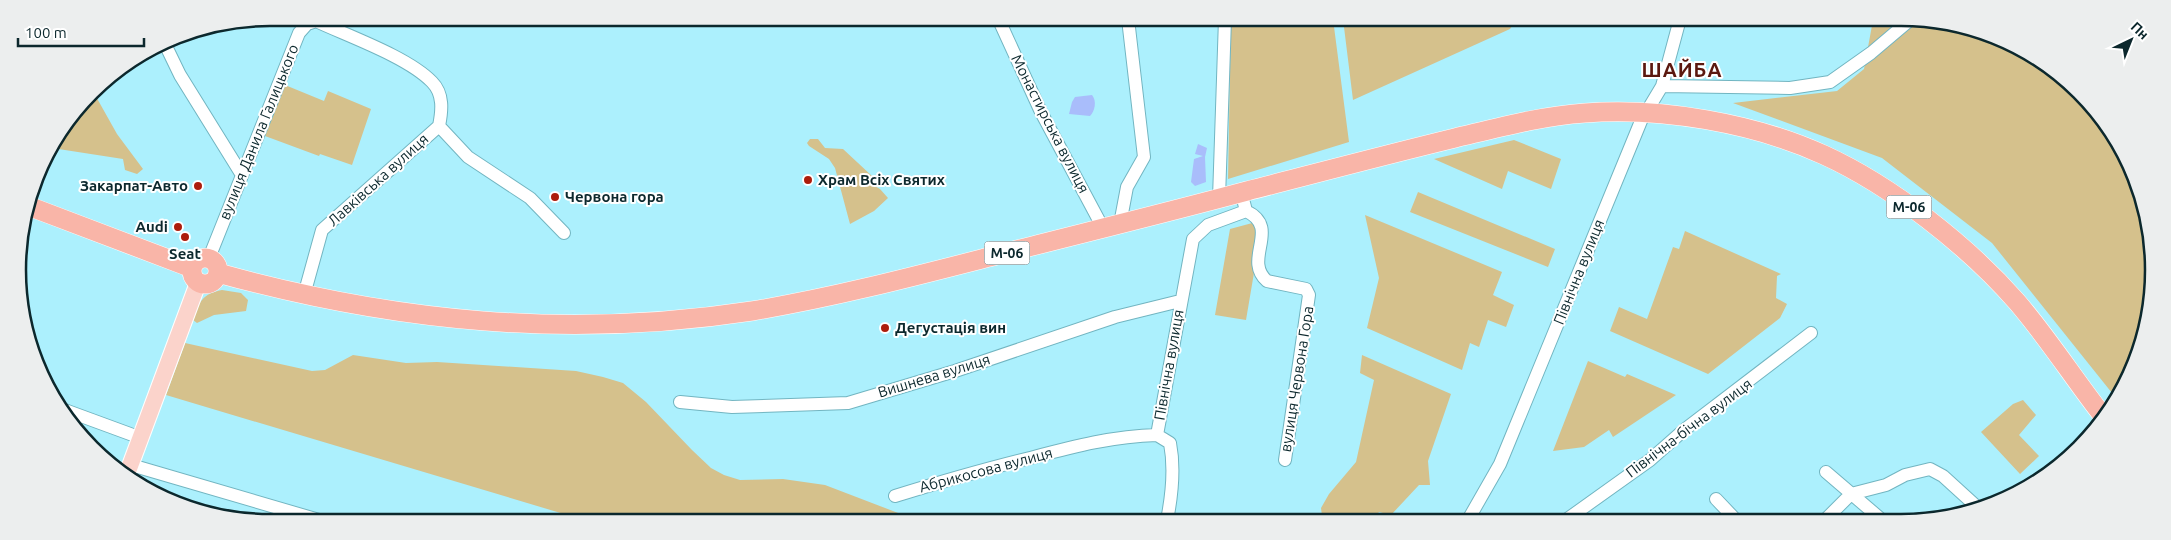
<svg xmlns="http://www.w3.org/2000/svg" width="2171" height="540" viewBox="0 0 2171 540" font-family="Ubuntu,sans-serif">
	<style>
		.green { fill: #d5c18c }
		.water { fill: #a9bdfb }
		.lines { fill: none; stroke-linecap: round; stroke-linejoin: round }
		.minor-casing { stroke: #72b5c1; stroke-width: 14 }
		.major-casing { stroke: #fff; stroke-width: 18 }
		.highway-casing { stroke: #fff; stroke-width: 20 }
		.minor { stroke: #fff; stroke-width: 12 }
		.major { stroke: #fbd3cb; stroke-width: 16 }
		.highway { stroke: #f9b5a8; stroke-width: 19 }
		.poi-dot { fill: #ac1d0c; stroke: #fff; stroke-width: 2 }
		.labels { text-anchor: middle; stroke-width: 4; stroke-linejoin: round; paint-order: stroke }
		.shield { fill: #fff; stroke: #55686c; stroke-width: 1 }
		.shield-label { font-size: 14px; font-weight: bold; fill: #0c282d }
		.street-label { font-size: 15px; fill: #0c282d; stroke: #fff }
		.poi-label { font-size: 15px; font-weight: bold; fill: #0c282d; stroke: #fff; text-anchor: start }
		.district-label { font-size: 20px; font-weight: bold; letter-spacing: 1px; fill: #5b180f; stroke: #fff }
		.rim { fill: none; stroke: #0c282d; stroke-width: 2.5 }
	</style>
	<rect width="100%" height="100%" fill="#acf0fd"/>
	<!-- green -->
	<path class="green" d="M1231,19H1333L1349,142L1228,179Z
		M1343,19H1517L1510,29L1353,100Z
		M1873,20H1934L2027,51L2101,117L2145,205L2151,303L2127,382L2116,398L1992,243L1882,158L1733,103L1837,91L1864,69Z
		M285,85L324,101L328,91L371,109L352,165L320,154L319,156L265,136Z
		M94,93L117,134L143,169L137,174L125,170L123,159L52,148Z
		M810,139H818L825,148L843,149L872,176L871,184L880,189L888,198L874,211L850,224L835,168L829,159L809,146L807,143Z
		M1514,140L1561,159L1551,189L1508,171L1502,189L1434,159Z
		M1418,192L1555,249L1548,267L1410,212Z
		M1365,215L1502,272L1493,295L1514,305L1506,327L1488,320L1479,347L1470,343L1462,370L1367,328L1379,278Z
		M1256,222V261L1246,320L1215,315L1230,229Z
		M1685,231L1781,274L1777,276L1776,298L1787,304L1780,318L1708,374L1610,331L1619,307L1647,319L1673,247L1679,249Z
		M222,290L241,293L248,300L246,311L214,315L197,323L193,320C199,302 202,294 222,290Z
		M185,343L312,371L325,370L353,355L406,363L437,362L576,371L603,377L623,383L646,402L692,450L711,468L724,475L740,480L783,479L825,485L906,516L911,520H584L166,395Z
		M1362,355L1451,394L1428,461L1430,485H1419L1391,515L1379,512L1373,520H1326L1322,516L1321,508L1329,494L1356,462L1374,380L1360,373Z
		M1588,361L1625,377L1627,374L1676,395L1613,437L1609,430L1584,447L1553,451Z
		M2023,400L2036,415L2019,435L2039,456L2020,474L1981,432L2013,404Z"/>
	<!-- water -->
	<path class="water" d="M1092,95C1097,101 1095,111 1090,116L1069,114L1072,102L1075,97Z
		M1198,144L1207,148L1205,157L1206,182L1195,186L1191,182L1194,159L1203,156L1195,154Z"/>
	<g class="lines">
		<defs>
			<path id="minor" d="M306,18L307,24L316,21C348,36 408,57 432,82C444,94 442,111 439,126L468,157L530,198L564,233
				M998,18L1041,112L1103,228
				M164,42L180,75L242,175
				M1662,86L1790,88L1830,82L1871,53L1910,20
				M1219,198L1225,19
				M1244,203L1246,211C1282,228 1242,259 1267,281L1306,289L1309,295L1285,460
				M1120,224L1127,187L1144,157L1128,19
				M209,258L299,33L307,24
				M304,295L322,230L439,126
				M680,402L732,407L848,403L955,371L1115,317L1180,301
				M62,409L141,438
				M1157,435L1170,443C1175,469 1172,495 1167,520
				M131,465L319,520
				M1826,472L1882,520
				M895,496C940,482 985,469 1030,458C1072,447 1113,436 1157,435L1193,239L1208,225L1246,211
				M1716,499L1736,520
				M1468,520L1500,464L1641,121L1662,86L1680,19
				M1566,520L1650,460L1684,430L1811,333
				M1825,520L1851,494L1886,485L1905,475L1930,469L1943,476L1977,507"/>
			<path id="major" d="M127,474L198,283"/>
			<path id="highway" d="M31,207L192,268
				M192 271a13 13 0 1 1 26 0a13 13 0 1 1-26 0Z
				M218,273C395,322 569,339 752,311C836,297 919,275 1001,254C1083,233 1165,213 1247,191C1317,173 1385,155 1455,138C1497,128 1541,116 1585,113C1660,107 1754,123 1824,155C1892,186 1968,246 2017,302C2048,338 2074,379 2103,416"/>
		</defs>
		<!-- minor casing -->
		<use href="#minor" class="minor-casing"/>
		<!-- major casing -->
		<use href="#major" class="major-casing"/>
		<!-- highway casing -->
		<use href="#highway" class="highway-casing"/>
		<!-- minor -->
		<use href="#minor" class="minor"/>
		<!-- major -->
		<use href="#major" class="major"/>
		<!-- highway -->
		<use href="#highway" class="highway"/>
	</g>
	<!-- markers -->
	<g class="poi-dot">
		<circle cx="808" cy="180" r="5"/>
		<circle cx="198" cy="186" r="5"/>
		<circle cx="555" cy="197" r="5"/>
		<circle cx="178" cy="227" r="5"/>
		<circle cx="185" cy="237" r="5"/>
		<circle cx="885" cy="328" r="5"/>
	</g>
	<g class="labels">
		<!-- shield labels -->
		<g class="shield">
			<rect x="1886.5" y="195.5" width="45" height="23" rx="4"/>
			<rect x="984.5" y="241.5" width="45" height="23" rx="4"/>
		</g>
		<g class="shield-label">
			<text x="1909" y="212">М-06</text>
			<text x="1007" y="258">М-06</text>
		</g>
		<!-- street labels -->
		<g class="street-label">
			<text transform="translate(1050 124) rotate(63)" y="5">Монастирська вулиця</text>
			<text transform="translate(259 132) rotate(-68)" y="5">вулиця Данила Галицького</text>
			<text transform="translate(378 180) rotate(-42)" y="5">Лавківська вулиця</text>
			<text transform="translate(1579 272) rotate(-68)" y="5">Північна вулиця</text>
			<text transform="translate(1169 365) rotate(-80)" y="5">Північна вулиця</text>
			<text transform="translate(934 376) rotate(-17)" y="5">Вишнева вулиця</text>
			<text transform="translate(1297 379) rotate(-81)" y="5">вулиця Червона Гора</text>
			<text transform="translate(1689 428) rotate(-37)" y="5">Північна-бічна вулиця</text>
			<text transform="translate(986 470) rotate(-15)" y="5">Абрикосова вулиця</text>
		</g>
		<!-- poi labels -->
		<g class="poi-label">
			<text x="818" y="185">Храм Всіх Святих</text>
			<text x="188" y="191" text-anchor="end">Закарпат-Авто</text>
			<text x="565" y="202">Червона гора</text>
			<text x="168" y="232" text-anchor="end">Audi</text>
			<text x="185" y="259" text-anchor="middle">Seat</text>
			<text x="895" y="333">Дегустація вин</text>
		</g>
		<!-- district labels -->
		<g class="district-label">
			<text x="1682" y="77">ШАЙБА</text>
		</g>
	</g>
	<!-- crop -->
	<path d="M0 0H2171V540H0ZM270 26H1901A244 244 0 0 1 2145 270V270A244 244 0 0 1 1901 514H270A244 244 0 0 1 26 270V270A244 244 0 0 1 270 26Z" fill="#eceeee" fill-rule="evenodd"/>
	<path class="rim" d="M270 26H1901A244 244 0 0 1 2145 270V270A244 244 0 0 1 1901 514H270A244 244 0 0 1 26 270V270A244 244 0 0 1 270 26Z"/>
	<!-- north arrow -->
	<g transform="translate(2131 40) rotate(43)" stroke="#ffffff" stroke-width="4" paint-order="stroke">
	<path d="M0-4L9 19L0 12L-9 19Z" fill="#0c282d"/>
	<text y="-8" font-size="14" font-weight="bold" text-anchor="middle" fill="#0c282d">Пн</text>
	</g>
	<!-- scale -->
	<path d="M18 38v8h126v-8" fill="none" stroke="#0c282d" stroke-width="2.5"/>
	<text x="25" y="38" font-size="15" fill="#0c282d" stroke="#ffffff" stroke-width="4" paint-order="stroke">100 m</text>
</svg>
